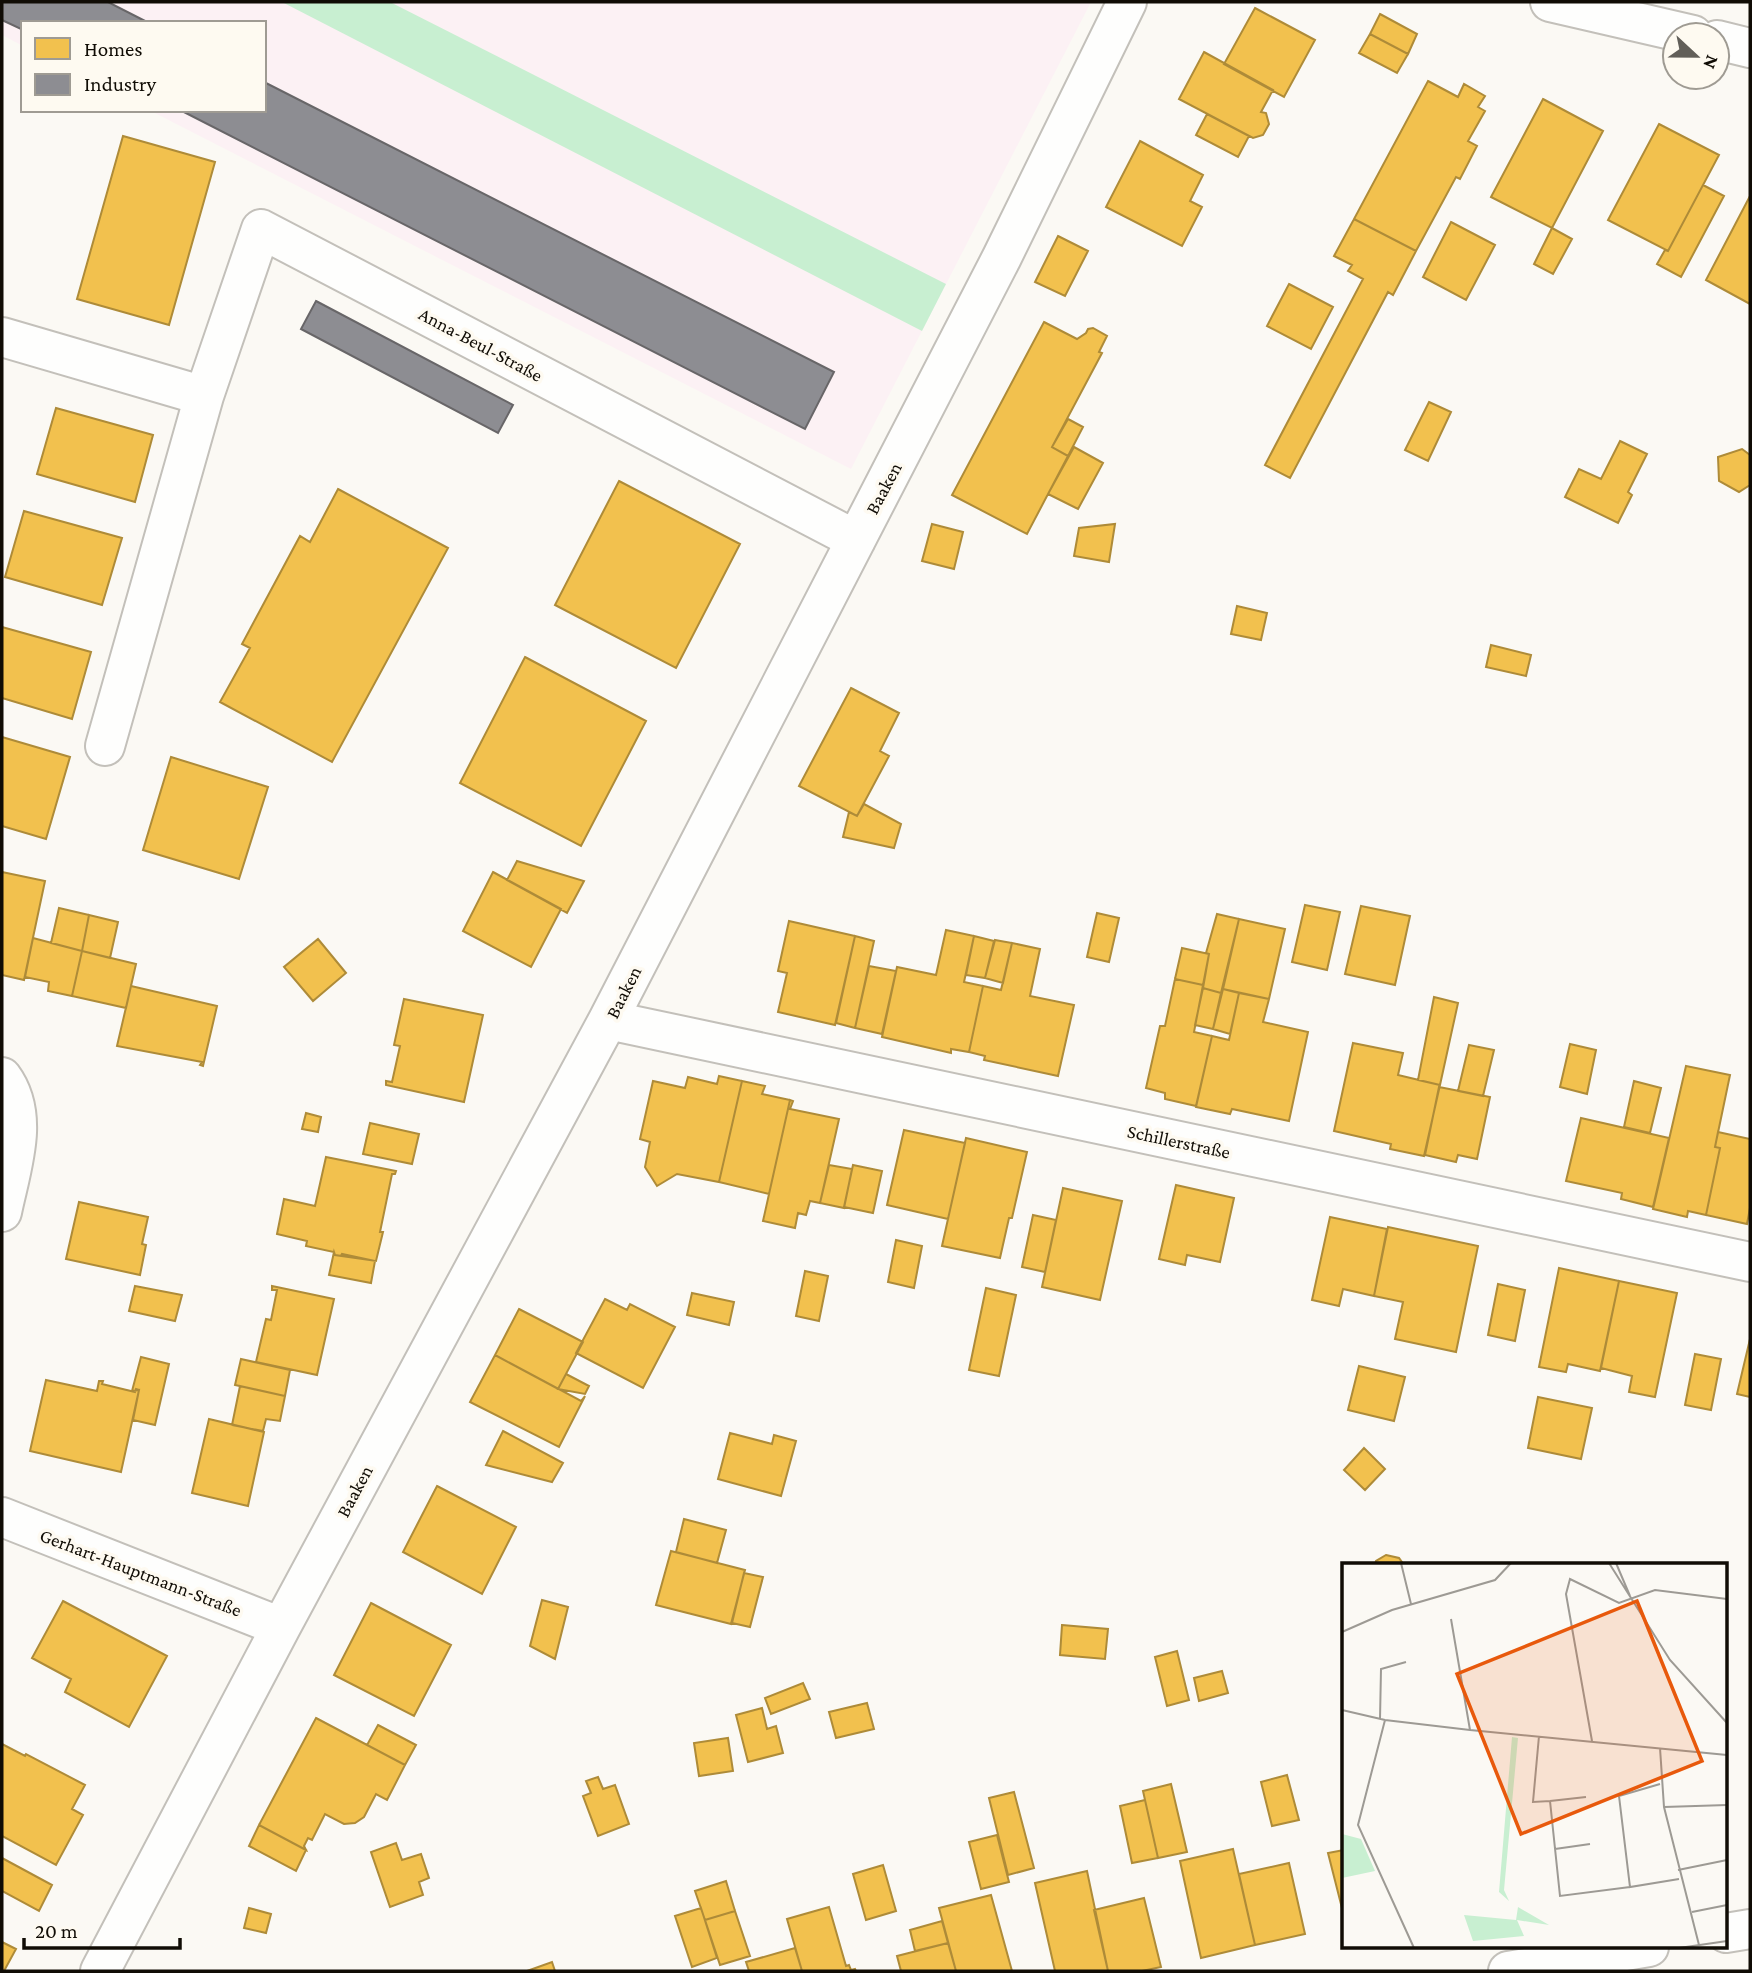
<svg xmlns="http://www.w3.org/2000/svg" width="1752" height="1973" viewBox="0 0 1752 1973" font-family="'Crimson Pro',serif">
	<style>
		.industrial { fill: #fcf1f4 }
		.green { fill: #c8efd1 }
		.homes { fill: #f2c14e; stroke: #ae8b38; stroke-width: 2 }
		.industry { fill: #8d8d92; stroke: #686668; stroke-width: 2 }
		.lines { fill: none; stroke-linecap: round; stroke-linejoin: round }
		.minor-casing { stroke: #c3c0ba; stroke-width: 42 }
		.minor { stroke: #fefefd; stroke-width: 38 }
		.labels { text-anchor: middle; stroke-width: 7; stroke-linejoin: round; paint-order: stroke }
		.street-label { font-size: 19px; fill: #100c05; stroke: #fefaf1 }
		.inset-road { fill: none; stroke: #9d9a94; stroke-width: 2 }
		.view { fill: #e8590c; fill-opacity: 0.15; stroke: #e8590c; stroke-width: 3.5 }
		.inset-edge { fill: none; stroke: #100c05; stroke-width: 3.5 }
	</style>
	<rect width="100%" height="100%" fill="#fbf9f4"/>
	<!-- industrial -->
	<path class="industrial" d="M2,2H1091L851,469L149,110H264V23H23V46L2,35Z"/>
	<!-- green -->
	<path class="green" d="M282,2H390L946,284L922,331Z"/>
	<!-- homes -->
	<path class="homes" d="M1255,8L1315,40L1284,97L1224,64Z
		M1380,14L1417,34L1408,54L1370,34Z
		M1370,34L1408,54L1397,73L1359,53Z
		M1204,52L1273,90L1261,112L1266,113L1269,124L1263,135L1253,138L1179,99Z
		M1428,81L1458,97L1464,84L1485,96L1478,107L1485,111L1468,141L1477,146L1460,179L1456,177L1416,251L1354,219Z
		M1543,99L1603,131L1552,228L1491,197Z
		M1207,114L1249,136L1238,157L1196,135Z
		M1659,124L1719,155L1668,251L1608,220Z
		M123,136L215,162L169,325L77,299Z
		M1140,141L1203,175L1190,201L1202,207L1182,246L1106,207Z
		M1703,185L1724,196L1681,277L1657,264L1665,250L1668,251Z
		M1750,196V304L1706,280Z
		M1354,219L1416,251L1393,295L1388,292L1290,478L1265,465L1363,279L1348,271L1352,265L1334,256Z
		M1451,222L1495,245L1466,300L1423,277Z
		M1552,228L1572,239L1553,274L1534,264Z
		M1058,236L1088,251L1065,296L1035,282Z
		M1289,284L1333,307L1311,349L1267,326Z
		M1044,322L1077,339L1086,333L1088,329L1093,328L1107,336L1099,352L1102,353L1052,447L1068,456L1027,534L952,495Z
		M1429,402L1451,412L1428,461L1405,450Z
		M56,408L153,435L135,502L37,474Z
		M1068,419L1083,427L1068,456L1052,447Z
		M1620,441L1647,454L1628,492L1632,495L1618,523L1565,497L1579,469L1601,479Z
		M1074,447L1103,463L1078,509L1048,494Z
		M1742,449L1750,455V485L1739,492L1719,481L1718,457Z
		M619,481L740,544L676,668L555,605Z
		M338,489L448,548L332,762L220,702L250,648L242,644L300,536L310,542Z
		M24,511L122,538L102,605L5,577Z
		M932,524L963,532L954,569L922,561Z
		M1115,524L1109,562L1074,556L1079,528Z
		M1237,606L1267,613L1261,640L1231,634Z
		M2,627L91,652L72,719L2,698Z
		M1491,645L1531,655L1526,676L1486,667Z
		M525,657L646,721L581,846L460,783Z
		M851,688L899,713L880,751L889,756L857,816L799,786Z
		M2,737L70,757L46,839L2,826Z
		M171,757L268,787L239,879L143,850Z
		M864,804L901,824L894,848L843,837L849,812L857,816Z
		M517,861L584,881L567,913L507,880Z
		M2,872L45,881L24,980L2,975Z
		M493,872L561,909L531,967L463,931Z
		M1305,905L1340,912L1327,970L1292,962Z
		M1361,906L1410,916L1395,985L1345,974Z
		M59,908L89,915L82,951L51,943Z
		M1097,913L1119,918L1109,962L1087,957Z
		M1217,914L1239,919L1221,993L1203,988L1209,954L1206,953Z
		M89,915L118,922L110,958L82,951Z
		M1239,919L1285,929L1269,999L1223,989Z
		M789,921L855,936L835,1025L778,1012L787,973L778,971Z
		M946,930L974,936L964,982L983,986L969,1052L951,1049V1053L882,1037L897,967L936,975Z
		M855,936L874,941L855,1028L836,1023Z
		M974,936L994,941L985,978L966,975Z
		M33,938L82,951L72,996L48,991L49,982L25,977Z
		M318,939L346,973L313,1001L284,967Z
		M995,940L1012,943L1003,983L985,978Z
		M1012,943L1040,949L1030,996L1074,1005L1058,1076L984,1060L985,1056L969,1052L983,986L1001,990Z
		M1182,948L1209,954L1203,985L1175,979Z
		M82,951L136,964L126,1008L72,996Z
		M869,966L896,971L882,1034L855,1028Z
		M1175,979L1203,985L1194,1032L1212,1036L1196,1106L1165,1099V1093L1146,1088L1160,1026H1165Z
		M131,986L217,1006L203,1066L200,1065L202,1062L117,1046Z
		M1203,988L1221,993L1213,1029L1195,1025Z
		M1223,989L1239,993L1230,1034L1213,1029Z
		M1239,993L1269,999L1263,1022L1308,1032L1289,1121L1232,1109L1230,1114L1196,1107L1212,1036L1229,1040Z
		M1434,997L1458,1003L1440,1085L1418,1080Z
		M404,999L483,1015L464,1102L386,1085V1081L392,1082L400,1046L394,1045Z
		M1353,1043L1403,1053L1398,1075L1440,1085L1424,1156L1390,1149L1391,1144L1334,1131Z
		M1570,1044L1596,1050L1587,1094L1560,1087Z
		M1469,1045L1494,1050L1483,1096L1458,1091Z
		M1686,1066L1730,1075L1715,1147L1720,1148L1706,1215L1688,1211L1687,1217L1653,1209Z
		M719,1076L742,1081L719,1182L677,1174L657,1186L645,1167L650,1142L640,1139L653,1081L685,1088L688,1077L717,1084Z
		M742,1081L765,1086L762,1094L790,1100L769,1194L719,1182Z
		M1634,1081L1661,1088L1650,1133L1624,1127Z
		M1439,1087L1490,1097L1477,1159L1458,1155L1456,1162L1425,1155Z
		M790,1100L793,1101L790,1109L839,1119L820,1203L810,1201L806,1215L798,1213L795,1228L763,1221Z
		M306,1113L321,1117L318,1132L302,1129Z
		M1581,1118L1669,1138L1653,1207L1621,1199L1622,1193L1566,1181Z
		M370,1123L419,1134L412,1164L363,1154Z
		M904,1130L965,1143L948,1219L887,1205Z
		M1718,1132L1750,1139V1208L1747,1224L1706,1215L1720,1148L1715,1147Z
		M966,1138L1027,1152L1012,1218H1009L1000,1258L942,1246Z
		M326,1157L396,1171L395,1174H392L380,1232H383L376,1261L335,1255L334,1252L306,1246L307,1241L277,1234L284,1199L315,1206Z
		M829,1165L852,1169L844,1208L820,1203Z
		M853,1165L882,1171L873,1213L844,1207Z
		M1176,1185L1234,1198L1220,1262L1187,1255L1185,1265L1159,1259Z
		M1063,1188L1122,1201L1100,1300L1042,1287Z
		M79,1202L148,1217L142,1244L146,1245L140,1275L66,1259Z
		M1033,1215L1056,1220L1045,1272L1022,1267Z
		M1330,1217L1387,1229L1374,1296L1343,1289L1339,1306L1312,1300Z
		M1388,1227L1478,1246L1456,1352L1395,1339L1403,1302L1374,1296Z
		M896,1240L922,1246L914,1288L888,1282Z
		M334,1252L335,1255L341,1256L342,1254L375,1261L371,1283L329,1275Z
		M1559,1268L1619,1281L1600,1371L1568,1364L1566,1372L1539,1367Z
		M805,1271L828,1276L819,1321L796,1316Z
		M1619,1281L1677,1293L1655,1397L1629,1392L1632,1376L1601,1368Z
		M1498,1284L1525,1290L1515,1341L1488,1335Z
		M135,1286L182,1295L175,1321L129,1311Z
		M272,1286L334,1299L317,1375L256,1362L266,1319L271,1320L277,1290H272Z
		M986,1288L1016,1295L999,1376L969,1370Z
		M692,1293L734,1302L729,1325L687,1315Z
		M605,1299L627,1310L630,1304L675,1327L643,1388L576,1353Z
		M519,1309L583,1342L558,1389L495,1355Z
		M1750,1339V1397L1737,1394Z
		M1695,1354L1721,1359L1711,1410L1685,1405Z
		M495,1355L581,1401L585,1396L559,1447L470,1402Z
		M141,1357L169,1364L155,1425L133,1420L139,1390L132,1391Z
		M241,1359L290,1370L285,1396L235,1385Z
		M1359,1366L1405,1377L1394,1421L1348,1410Z
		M566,1374L589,1386L585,1394L558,1389Z
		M46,1380L97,1391L99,1381H103L102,1384L135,1392L136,1389L139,1390L121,1472L30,1451Z
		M240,1386L285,1396L280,1421L266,1419L263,1431L232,1425Z
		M1538,1397L1592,1408L1581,1459L1528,1448Z
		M209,1419L264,1432L248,1506L192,1493Z
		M503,1431L563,1463L552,1482L486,1465Z
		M730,1433L772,1444L774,1435L796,1441L781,1496L718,1479Z
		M1364,1448L1385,1469L1365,1490L1344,1470Z
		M437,1486L516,1527L482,1594L403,1552Z
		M684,1519L726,1530L717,1563L676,1552Z
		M671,1551L745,1570L731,1624L656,1605Z
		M1386,1555L1399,1558L1404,1565H1375L1376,1561Z
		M744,1573L763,1577L750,1627L732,1623Z
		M542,1600L568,1607L555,1659L530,1646Z
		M63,1601L167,1656L129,1727L65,1692L71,1679L32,1658Z
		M371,1603L451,1645L414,1716L334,1675Z
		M1062,1625L1108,1629L1105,1659L1060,1655Z
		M1177,1651L1189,1700L1167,1706L1155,1657Z
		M1222,1671L1228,1693L1199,1701L1194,1678Z
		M803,1683L810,1699L771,1714L765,1698Z
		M867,1703L874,1729L836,1738L829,1712Z
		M762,1708L767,1729L776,1726L783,1753L748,1762L736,1715Z
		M316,1718L405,1765L387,1800L376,1794L364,1817L355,1823L344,1824L325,1814L312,1840L308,1838L304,1846L306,1850L259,1825Z
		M378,1725L416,1745L405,1765L367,1745Z
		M728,1738L733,1771L699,1776L694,1743Z
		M2,1744L25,1756L26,1754L85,1785L72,1809L83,1815L56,1865L2,1836Z
		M1287,1775L1299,1820L1272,1826L1261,1782Z
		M598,1777L603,1789L615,1785L629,1824L598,1836L583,1796L591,1793L586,1781Z
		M1171,1784L1187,1852L1158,1858L1143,1791Z
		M1014,1792L1034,1868L1008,1875L989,1798Z
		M1145,1800L1158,1858L1132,1863L1120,1806Z
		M259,1825L306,1850L296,1871L249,1846Z
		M997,1835L1009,1882L981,1889L969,1842Z
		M396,1843L402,1860L421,1854L429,1878L419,1882L423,1895L390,1907L371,1852Z
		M1233,1849L1255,1945L1201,1958L1180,1861Z
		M1344,1850V1916L1328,1853Z
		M2,1858L52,1885L39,1911L2,1891Z
		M1289,1863L1305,1934L1255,1945L1239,1874Z
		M883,1865L896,1911L866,1920L853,1874Z
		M1087,1871L1108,1971H1055L1035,1883Z
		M726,1881L735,1911L705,1920L695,1891Z
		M991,1895L1012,1971H956L939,1908Z
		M1144,1898L1161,1967L1142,1971H1108L1094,1910Z
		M829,1907L846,1966L849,1965L851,1970L855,1969L856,1971H802L787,1919Z
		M249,1908L271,1914L266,1933L244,1928Z
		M701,1908L717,1958L692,1967L675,1916Z
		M735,1911L750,1956L720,1965L705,1920Z
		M942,1921L948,1943L915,1951L910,1930Z
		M2,1942L16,1949L4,1971H2Z
		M948,1943L956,1971H901L897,1956Z
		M795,1948L802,1971H749L746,1962Z
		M552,1962L555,1971H527Z"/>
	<!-- industry -->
	<path class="industry" d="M2,2H108L149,23H23V30L2,20Z
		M264,82L834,372L805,429L180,110H264Z
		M316,301L513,405L498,433L301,329Z"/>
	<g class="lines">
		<defs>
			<path id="minor" d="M1550,2L1693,35
				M1717,40L1750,48
				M2,337L204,396L261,229L856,540
				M105,746L204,396
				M608,1020L1750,1262
				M2,1077C31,1116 11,1168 2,1212
				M2,1517L281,1627
				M1726,1933L1750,1929
				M100,1971L281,1627L608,1020L1002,257L1127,2
				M1508,1971L1649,1947"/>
		</defs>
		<!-- minor casing -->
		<use href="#minor" class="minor-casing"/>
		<!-- minor -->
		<use href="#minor" class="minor"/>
	</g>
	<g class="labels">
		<!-- street labels -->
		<g class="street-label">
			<text transform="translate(481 344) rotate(28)" y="7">Anna-Beul-Straße</text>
			<text transform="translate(883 488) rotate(-62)" y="7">Baaken</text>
			<text transform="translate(623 992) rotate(-63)" y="7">Baaken</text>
			<text transform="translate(1179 1141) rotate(12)" y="7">Schillerstraße</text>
			<text transform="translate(354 1491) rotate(-62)" y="7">Baaken</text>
			<text transform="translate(141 1572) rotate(21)" y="7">Gerhart-Hauptmann-Straße</text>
		</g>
	</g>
	<!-- overview -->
	<g transform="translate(1342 1563)">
		<rect width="385" height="385" fill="#fbf9f4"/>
		<path d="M170,174L176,175L162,327L167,338L157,329ZM0,271L19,276L33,308L0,315ZM176,344L207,362L175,357L182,373L131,378L122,352L174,357Z" fill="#c8efd1"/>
		<path class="inset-road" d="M59,0L69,41M267,0L328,97L385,160M274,0L288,33M109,56L128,167M0,69L50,47L153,17L169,0M0,147L43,157L128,167L385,192M38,156L39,106L64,99M43,157L16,262L72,385M197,173L191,239L208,238L218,333L288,324M250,178L224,31L228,16L277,40L313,27L385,36M318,185L322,244L357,382M318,221L277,233L288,324L337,316M208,238L244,234M322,244L385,242M213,286L248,281M336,307L385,297M350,349L385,342M337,385L385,378"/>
		<path class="view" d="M295,38L360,198L179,271L115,111Z"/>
		<rect width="385" height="385" class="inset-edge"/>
	</g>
	<!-- border -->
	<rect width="1752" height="1973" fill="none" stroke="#100c05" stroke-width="7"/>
	<!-- legend -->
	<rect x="21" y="21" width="245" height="91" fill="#fefaf1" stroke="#9f9b93" stroke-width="2"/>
	<rect x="35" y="38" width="35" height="21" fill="#f2c14e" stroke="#9f9b93" stroke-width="2"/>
	<text x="84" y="56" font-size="21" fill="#100c05">Homes</text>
	<rect x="35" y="74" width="35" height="21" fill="#8d8d92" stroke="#9f9b93" stroke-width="2"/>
	<text x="84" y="91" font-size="21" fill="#100c05">Industry</text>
	<!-- north arrow -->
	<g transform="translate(1696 56) rotate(112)"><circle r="33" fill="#fefaf1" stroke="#9f9b93" stroke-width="2"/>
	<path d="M0-5L12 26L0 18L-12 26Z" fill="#625f59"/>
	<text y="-10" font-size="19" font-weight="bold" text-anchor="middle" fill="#100c05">N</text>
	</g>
	<!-- scale -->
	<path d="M24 1938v10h156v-10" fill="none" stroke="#100c05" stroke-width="3.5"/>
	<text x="35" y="1938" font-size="21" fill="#100c05" stroke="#fefaf1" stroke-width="5" paint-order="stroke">20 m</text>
</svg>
